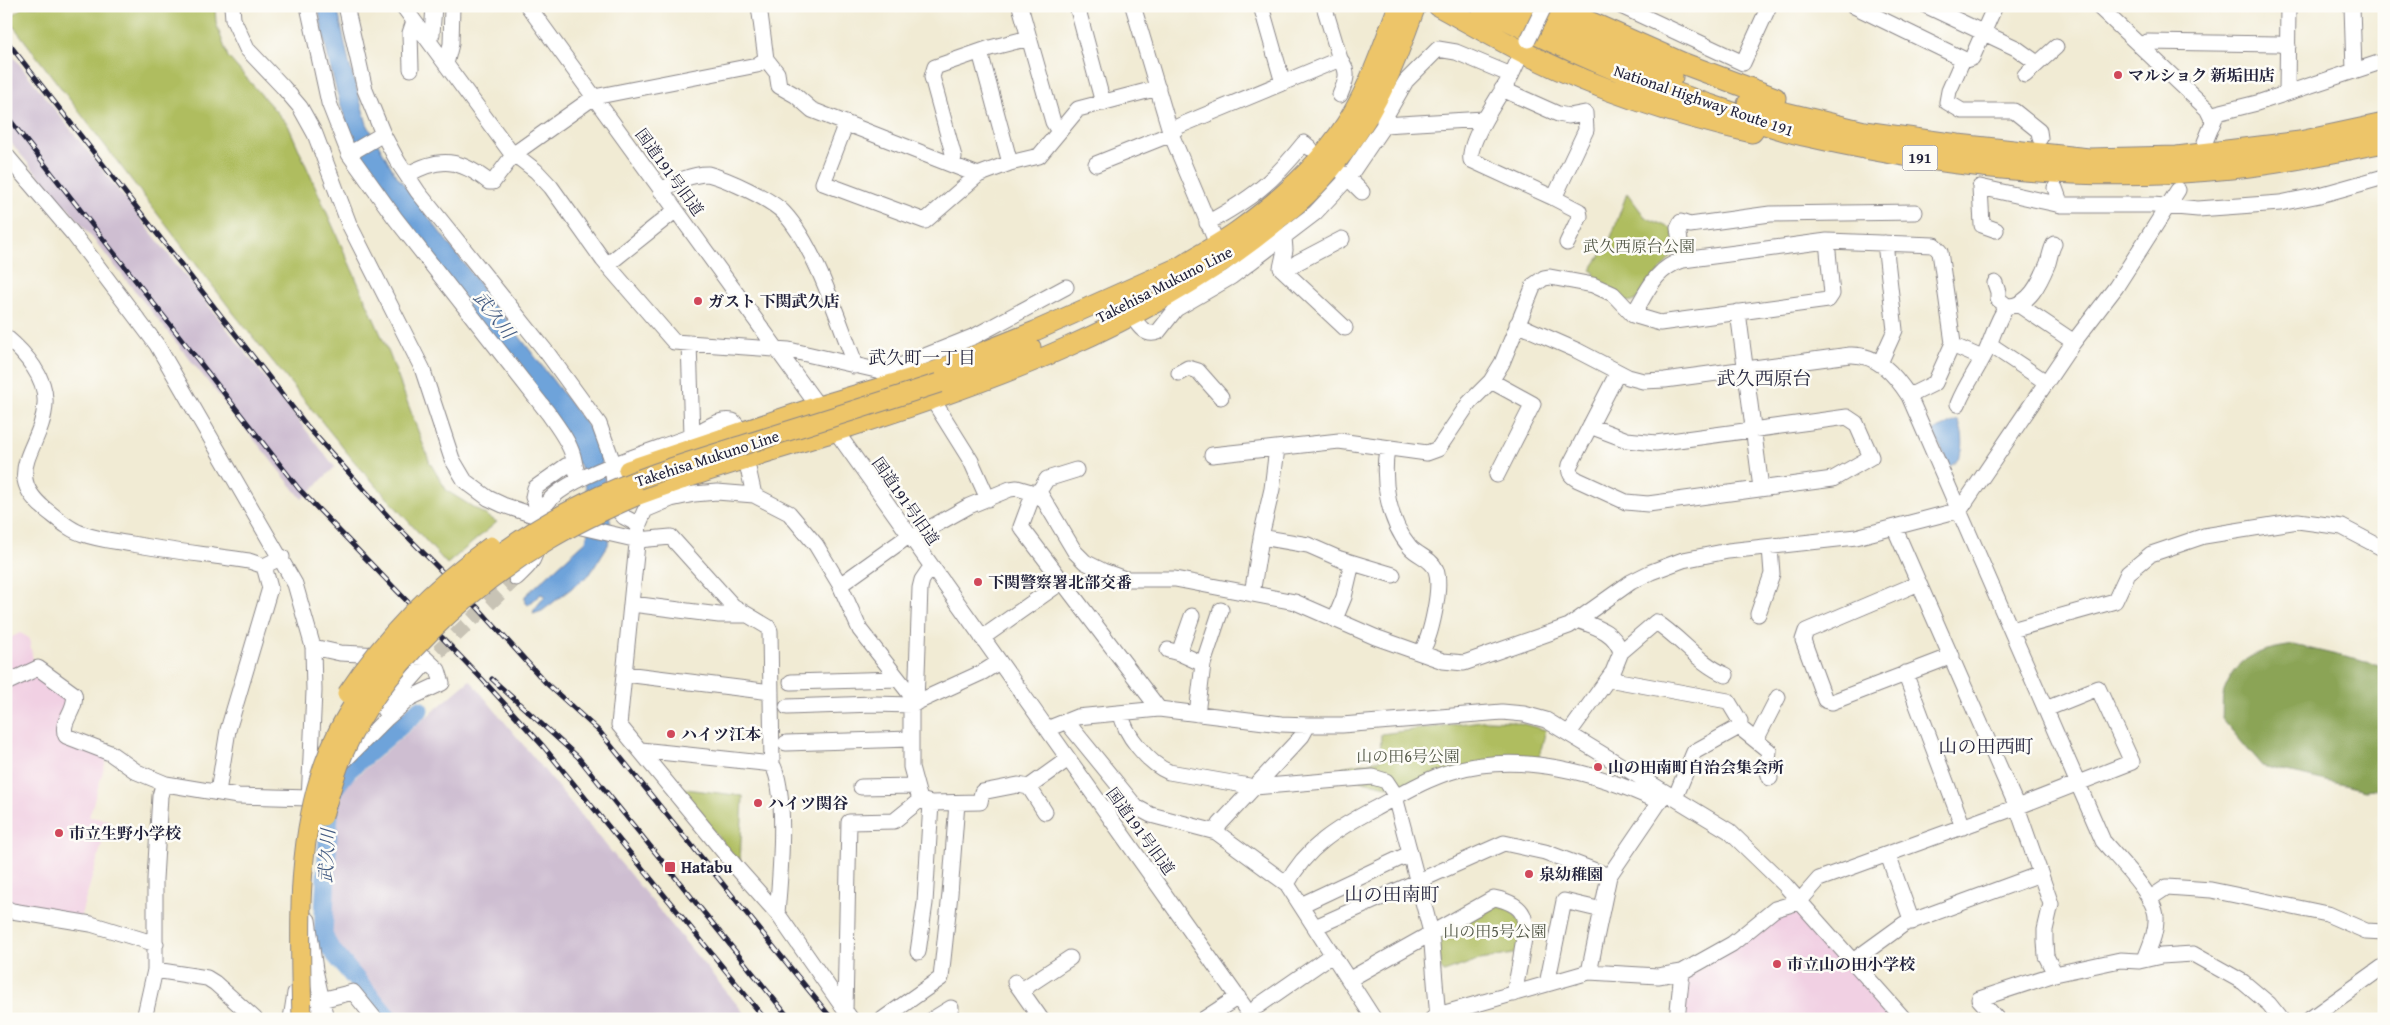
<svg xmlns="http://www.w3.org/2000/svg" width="2390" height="1025" viewBox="0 0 2390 1025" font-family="'Gentium Book Plus','Noto Serif JP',serif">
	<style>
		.built { fill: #f1d0e3 }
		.industrial { fill: #cebed1 }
		.green { fill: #afbd5f; stroke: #68704d }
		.forest { fill: #8ba456; stroke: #566348 }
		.water { fill: #6ea3da; stroke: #48628a }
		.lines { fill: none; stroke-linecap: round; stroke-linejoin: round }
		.river { stroke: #6ea3da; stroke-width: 19 }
		.minor-tunnel { stroke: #c8c3b5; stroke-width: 15; stroke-dasharray: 15 8; stroke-linecap: butt }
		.minor-casing { stroke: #8a8688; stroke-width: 17 }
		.major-casing { stroke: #8a8688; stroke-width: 21 }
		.highway-casing { stroke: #8a8688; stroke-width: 23 }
		.minor { stroke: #fff; stroke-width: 15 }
		.major { stroke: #edc569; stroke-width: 19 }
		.highway { stroke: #edc569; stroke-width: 21 }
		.rail-casing { stroke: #22223b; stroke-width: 5 }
		.rail { stroke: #fdfcf7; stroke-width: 3; stroke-dasharray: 9; stroke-linecap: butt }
		.minor-bridge-casing { stroke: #8a8688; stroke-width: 17; stroke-linecap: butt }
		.major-bridge-casing { stroke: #8a8688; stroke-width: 21; stroke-linecap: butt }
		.minor-bridge { stroke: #fff; stroke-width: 15 }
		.major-bridge { stroke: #edc569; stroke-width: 19 }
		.poi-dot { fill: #d1495b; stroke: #fdfcf7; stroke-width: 2 }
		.labels { text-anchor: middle; stroke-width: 5; stroke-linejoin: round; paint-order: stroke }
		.shield { fill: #fdfcf7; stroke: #646373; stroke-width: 1 }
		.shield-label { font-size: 15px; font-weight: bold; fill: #22223b }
		.poi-label { font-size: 16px; font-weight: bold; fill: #22223b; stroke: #fdfcf7; text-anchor: start }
		.street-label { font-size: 16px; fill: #22223b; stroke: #fdfcf7 }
		.park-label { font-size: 16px; fill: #535848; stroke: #fdfcf7 }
		.water-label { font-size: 18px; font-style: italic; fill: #445c83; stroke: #fdfcf7 }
		.neighbourhood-label { font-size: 18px; fill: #22223b; stroke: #fdfcf7 }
		.quarter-label { font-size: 19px; fill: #22223b; stroke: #fdfcf7 }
	</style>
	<rect width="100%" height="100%" fill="#fdfcf7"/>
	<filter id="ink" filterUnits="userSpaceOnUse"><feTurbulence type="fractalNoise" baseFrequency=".02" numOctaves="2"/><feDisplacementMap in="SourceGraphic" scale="10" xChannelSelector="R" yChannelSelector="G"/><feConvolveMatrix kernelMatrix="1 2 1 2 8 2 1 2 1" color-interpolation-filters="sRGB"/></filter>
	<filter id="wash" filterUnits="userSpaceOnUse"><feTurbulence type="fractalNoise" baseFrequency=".0096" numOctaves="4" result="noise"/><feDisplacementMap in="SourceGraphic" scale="20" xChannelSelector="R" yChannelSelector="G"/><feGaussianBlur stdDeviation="1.12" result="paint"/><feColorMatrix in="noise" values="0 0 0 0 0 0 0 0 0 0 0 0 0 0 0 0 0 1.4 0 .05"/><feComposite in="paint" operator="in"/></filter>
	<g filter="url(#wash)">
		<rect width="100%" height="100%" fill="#f1ebd4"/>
		<!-- built -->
		<path class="built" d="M20,633L29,638L33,660L39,671L72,696L59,731L108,755L89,817L109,820L80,918L6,904V640Z
			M1799,913L1894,1019H1681L1687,978L1757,930L1780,918Z"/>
		<!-- industrial -->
		<path class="industrial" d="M6,47L335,467L302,499L66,205L64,206L6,137Z
			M470,680L749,1019H397L332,941L328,932V923L339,791Z"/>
		<!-- green -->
		<path class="green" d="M24,6H215L216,23L228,57L288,125L389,353L430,463L447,491L497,522L447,564L353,460L235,315L8,19Z
			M1627,193L1645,217L1672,229L1676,251L1635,301L1625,302L1595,281L1594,272L1591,270L1609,243Z
			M1489,720L1512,721L1546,730L1538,761L1398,788L1342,777V767L1380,760L1381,734Z
			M678,788L743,796L740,863Z
			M1493,902L1505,903L1522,923L1518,953L1475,961L1444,972L1441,969L1437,934Z"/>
		<!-- forest -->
		<path class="forest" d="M2294,645L2384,666V788L2365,790L2262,766L2222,719C2223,710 2221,696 2225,688C2239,654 2261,650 2294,645Z"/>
		<!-- water -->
		<path class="water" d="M318,6H337L349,63L367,124L394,172L593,433L601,458L611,526L608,545L590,574L542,611L533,614L534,610L545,596L541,594L528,605L525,602V596L586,541L589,527V502L582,469L365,167C340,115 328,63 318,6Z
			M1958,420C1964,435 1967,457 1950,466L1933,431Z"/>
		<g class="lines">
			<!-- river -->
			<path class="river" d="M389,1019L329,947L323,935L329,813L332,791L348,770L419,710"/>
		</g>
	</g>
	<g filter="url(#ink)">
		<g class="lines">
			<!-- minor-tunnel -->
			<path class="minor-tunnel" d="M422,667L516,578"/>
			<defs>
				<path id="minor" d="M232,6L233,19L247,49L283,87L300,107L315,134L349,224L422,368L452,459L465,481L488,498L503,505L542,518L638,540L671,537L733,606L768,627L770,631L772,764C788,790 780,880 777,913
					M308,6L329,103L349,154L395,218L548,413C557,426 569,441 573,456C575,464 576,472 579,480
					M346,6L365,90L383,134L398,162L418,192L548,354L599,424L611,457L617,509L624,517L639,525
					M403,6L509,150L536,171L551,187L603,260L674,342L789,350L885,372L975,336L1066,287
					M528,6L818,406L1253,1019
					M759,6L766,59L777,73L779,86L795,95L812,110L978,175L1010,163L1039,156L1078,109L1158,88
					M1020,6L1053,122L1059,131
					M1077,6L1103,103
					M1133,6L1171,134L1217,244
					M1261,6L1283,83
					M1324,6L1340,59C1350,72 1346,81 1340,95
					M1621,6L1743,63L1769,6
					M1854,6L1963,59
					M1927,6L2016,48L2037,63
					M1995,6L1972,58L1966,60L1963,59L1949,91L1947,102L1962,111H2014L2039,131L2040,138
					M2098,6L2207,109L2213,121
					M428,40L432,34L434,6
					M2139,45L2147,42L2278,44L2288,46
					M980,52L1010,163
					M446,64L451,44L452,6
					M411,69L410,33L414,21
					M2354,71L2384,61
					M2025,75L2056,47
					M1502,89L1558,114L1569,116L1585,113L1586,130L1554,198L1471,160C1467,142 1501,93 1511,76C1516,65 1521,54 1526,44
					M2287,93L2288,6
					M846,123L823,183L925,221L978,175
					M1384,125V119L1406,81L1438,49L1456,52L1511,75
					M2205,142L2217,113L2257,103L2354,71L2352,6
					M349,154L383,134
					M6,155L74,235L157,345L295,584L313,647L314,691L309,801
					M952,164L954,157L932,77L935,67L990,48L1029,38
					M1096,164L1171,134L1179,126L1340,59
					M1344,174L1362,192
					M407,175C440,156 460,159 489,182H493L514,154L594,97L757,65L766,59
					M2055,188L2061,205
					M661,191C674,182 692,174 708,174C727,179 771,199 784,213C814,245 836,314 852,355L854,366
					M1554,198L1579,211L1580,216L1567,243
					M1207,223C1251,199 1272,183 1304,143L1310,148
					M1996,230L1982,225L1980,187L2061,205H2153L2198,209L2280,203L2320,195L2384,177
					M1284,237L1285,250L1281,268L1345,328
					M1683,260L1678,228L1681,222L1690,225L1770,214L1915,212
					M607,265L676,210
					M1286,271L1298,262L1342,239
					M1995,283L1998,292V299L2007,306
					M2019,305L2068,338
					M1738,312L1761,488
					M1633,315C1647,292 1655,268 1683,260L1827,241L1934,245L1940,252L1953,343L1935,383L1909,396
					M1132,316C1138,325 1145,337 1158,332L1176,309L1231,277L1315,213L1348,178L1384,125L1484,119
					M1517,324L1576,350L1628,377L1643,381L1665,380L1850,355C1878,354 1895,375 1909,396L2103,841C2117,858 2155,895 2156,917C2157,931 2150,946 2145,959
					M6,337C25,353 47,378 45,404C43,447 0,472 45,509C57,518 69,530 83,534C100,540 115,541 132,544C171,551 210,555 249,561L264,566L282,557
					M689,343L692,435
					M1989,344L2040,378
					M1952,345L1982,358
					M1880,363L1895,330L1885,243
					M1179,373L1188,368L1198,371L1221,397
					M1491,381L1533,404L1497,475
					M1958,404C1966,384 1977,370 1986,352C1993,336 1997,320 2007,306C2029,307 2040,282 2048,263C2050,256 2051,249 2054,244
					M936,405L971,461L988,499
					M1590,426L1627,440L1656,443L1847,417L1856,423L1871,457L1833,479L1648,504L1626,502L1578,480C1571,476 1568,473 1570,465L1618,372
					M1387,448C1382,481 1388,521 1410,547C1418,556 1431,558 1436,570C1442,587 1431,638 1421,652
					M1212,455L1339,441L1427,453L1438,449L1469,403L1491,381L1502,363L1534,285L1544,278L1550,277L1593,285L1613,294L1633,315L1660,323L1828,300L1832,294L1827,241
					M746,459L754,495
					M1034,492L1021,527L1159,709
					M1038,493L1047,479L1076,470
					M542,518L533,497L535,488L566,466L573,465
					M1895,529L2017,807L2051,904L2045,930V941L2046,956L2055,974
					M1261,537L1308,545L1340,559L1393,575
					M912,538L969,506L1010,489L1017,488L1041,495L1075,552L1085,562L1103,571L1125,579H1175L1295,602L1375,637L1443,661L1464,663L1569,626L1631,582L1651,572L1683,560L1728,551L1856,537L1960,510L2073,343L2116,287L2178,190
					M516,578C523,571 532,564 535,554C540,538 538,516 547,503C568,475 657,450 691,436C705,430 717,418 733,421L748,439
					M1919,583L1806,631L1803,640L1825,700L1832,702L1952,656
					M840,585L910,535
					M1252,594L1262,532L1272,489L1277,448
					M632,604L719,615H747
					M1758,614L1772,574L1770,547
					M1335,619L1344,597L1352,563
					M2012,630L2115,601L2128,573L2151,554L2204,536L2298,521L2342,527L2384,549
					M982,638L1063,581
					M313,647L340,653L424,657L438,670L442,683L410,698L387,718L341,764
					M1168,650L1179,653L1203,664
					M1621,652L1656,622C1681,638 1699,664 1726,675
					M1179,653L1192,616
					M999,662L983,672L911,705V767L920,800L931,803L980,802L982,792L1018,785L1029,787L1068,759
					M1905,673L1963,827
					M625,674L771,692
					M1608,679L1728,701L1740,721L1739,727L1694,752L1675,798
					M791,682L898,679
					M6,683L38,668L74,694C78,709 59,722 66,736L110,753L137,772L166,784L238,796L309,798L315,792
					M916,703L920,588L922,580L931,567
					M787,707L874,704L911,705
					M384,710L422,667
					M1121,713C1124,734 1149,764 1169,772L1255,787L1373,777L1386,781L1394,793L1431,932L1438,1019
					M1197,714L1203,664L1221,610
					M1066,721L1136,807L1151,815L1216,832L1287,884L1374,1019
					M1739,727L1769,751L1767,769L1770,778
					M1047,729L1077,717L1159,709L1281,724L1308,725H1342L1502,712L1524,714L1546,720L1729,831L1785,885L1904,1019
					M1569,733L1613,672L1621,652C1614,631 1596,627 1577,620
					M1756,740L1778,697
					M786,743L910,739
					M641,750L772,764
					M861,787L914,786
					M1029,787L1045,812
					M218,792L228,730L270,588L264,566
					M1216,832L1220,824L1302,736L1308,725
					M1888,855L1912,922
					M1287,884C1306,847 1338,828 1374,809C1400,795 1425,779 1453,771C1521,751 1598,773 1660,802
					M2149,899L2167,887L2211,890L2327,914L2366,931L2384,932
					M1301,905L1409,854
					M6,908L12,911L91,924L156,944
					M308,920L315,970L326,1019
					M1315,927L1504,843L1545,852L1609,876
					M918,952L925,903L931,803
					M1853,961L1904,924L2040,874
					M155,970L207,978L215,983L255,1019
					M1589,972L1609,876L1664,795
					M1350,979L1494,898C1528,905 1528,919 1522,950C1520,965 1517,979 1514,994
					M1015,982L1041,1019
					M1547,984L1564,901L1602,910
					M1023,992L1029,985L1070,958
					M1258,1006L1333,954
					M845,1010L849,822L894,821L920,800
					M294,1018L321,1000L353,992L375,1019
					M144,1019L155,970V879L160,796L162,789L166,784
					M291,1019L295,993
					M851,1019L777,913L737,868L619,725L639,524L645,510L671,499L694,494L717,492L754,495L789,513L816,545L840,585L860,630L910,694L916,696
					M883,1019L941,978L950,894L957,803
					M933,1019L951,1008
					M1204,1019L1238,997
					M1432,1019L1438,1015L1589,972L1658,976L1682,972L1732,944L1775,909L1799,902L1819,879L2017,807L2132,762L2098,688L2046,709
					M1677,1019L1682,972
					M1997,1019L1979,999L2055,974L2120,960L2139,961L2161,956L2193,954L2243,982L2269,1004L2281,1019
					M2310,1019L2384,966"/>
				<path id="major" d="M1267,227C1313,197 1353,147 1378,98C1394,69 1404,37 1416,6
					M1172,272C1193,257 1216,246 1237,231C1280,200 1326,159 1353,112C1372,79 1384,42 1398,6
					M939,383L1031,347
					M628,470L818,406L935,371L1035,331L1183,265
					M636,496C701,471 768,453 834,432C987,384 1152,325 1277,221"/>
				<path id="highway" d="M1439,6C1470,23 1501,41 1533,57C1602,91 1676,115 1752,132
					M1481,6C1560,48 1642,83 1727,111C1753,120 1780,130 1808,136C1947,168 2089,183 2231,168C2283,163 2333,152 2384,142
					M1515,6L1606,49L1672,77
					M1553,6L1682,63L1775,98
					M1748,104L1864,132L1958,145L2089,159L2177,157L2300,142L2384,124"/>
			</defs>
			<!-- minor casing -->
			<use href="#minor" class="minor-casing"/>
			<!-- major casing -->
			<use href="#major" class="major-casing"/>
			<!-- highway casing -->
			<use href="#highway" class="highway-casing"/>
			<!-- minor -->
			<use href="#minor" class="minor"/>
			<!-- major -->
			<use href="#major" class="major"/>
			<!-- highway -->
			<use href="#highway" class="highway"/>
			<defs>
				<path id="rail" d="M6,40L307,426L394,523L479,609L546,683L600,732L832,1019
					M6,115L299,489L482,679L543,746L765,1019
					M492,679L578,757L790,1019"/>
			</defs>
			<!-- rail casing -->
			<use href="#rail" class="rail-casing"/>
			<!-- rail -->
			<use href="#rail" class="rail"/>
			<defs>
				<path id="minor-bridge" d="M1528,40L1543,9"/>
				<path id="major-bridge" d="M347,694C385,637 435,586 491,546
					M323,816C329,795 335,774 343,754C380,668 469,587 548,540C576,523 606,509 636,496
					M302,1019C300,939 296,854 320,777C328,752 341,722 357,700C367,686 379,674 389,661C442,595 509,540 585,503C636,477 692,461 746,444C811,424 875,404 939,383"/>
			</defs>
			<!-- minor-bridge casing -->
			<use href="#minor-bridge" class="minor-bridge-casing"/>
			<!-- major-bridge casing -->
			<use href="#major-bridge" class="major-bridge-casing"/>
			<!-- minor-bridge -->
			<use href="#minor-bridge" class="minor-bridge"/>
			<!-- major-bridge -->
			<use href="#major-bridge" class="major-bridge"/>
		</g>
	</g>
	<!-- markers -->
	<g class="poi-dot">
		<circle cx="2118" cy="75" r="5"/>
		<circle cx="698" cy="301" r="5"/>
		<circle cx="978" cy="582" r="5"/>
		<circle cx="671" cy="734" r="5"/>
		<circle cx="1598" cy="767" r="5"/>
		<circle cx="758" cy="803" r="5"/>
		<circle cx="59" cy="833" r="5"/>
		<rect x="664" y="861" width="12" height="12" rx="2.5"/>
		<circle cx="1529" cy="874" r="5"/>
		<circle cx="1777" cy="964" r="5"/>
	</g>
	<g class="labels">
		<!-- shield labels -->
		<rect class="shield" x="1902.5" y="145.5" width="35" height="25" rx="4"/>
		<g class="shield-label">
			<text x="1920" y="163">191</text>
		</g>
		<!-- poi labels -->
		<g class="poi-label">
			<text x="2128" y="81">マルショク 新垢田店</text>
			<text x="708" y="307">ガスト 下関武久店</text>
			<text x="988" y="588">下関警察署北部交番</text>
			<text x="681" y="740">ハイツ江本</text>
			<text x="1608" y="773">山の田南町自治会集会所</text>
			<text x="768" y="809">ハイツ関谷</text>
			<text x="69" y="839">市立生野小学校</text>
			<text x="681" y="873">Hatabu</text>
			<text x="1539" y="880">泉幼稚園</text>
			<text x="1787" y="970">市立山の田小学校</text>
		</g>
		<!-- street labels -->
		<g class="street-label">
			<text transform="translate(1704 100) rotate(19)" y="6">National Highway Route 191</text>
			<text transform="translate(670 172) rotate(54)" y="6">国道191号旧道</text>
			<text transform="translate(1164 284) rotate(-27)" y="6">Takehisa Mukuno Line</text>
			<text transform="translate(707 458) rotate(-18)" y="6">Takehisa Mukuno Line</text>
			<text transform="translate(906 501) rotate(55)" y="6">国道191号旧道</text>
			<text transform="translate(1141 831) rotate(54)" y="6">国道191号旧道</text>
		</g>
		<!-- park labels -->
		<g class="park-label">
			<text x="1639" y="252">武久西原台公園</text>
			<text x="1408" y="762">山の田6号公園</text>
			<text x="1495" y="937">山の田5号公園</text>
		</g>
		<!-- water labels -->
		<g class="water-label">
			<text transform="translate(494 315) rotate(52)" y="6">武久川</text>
			<text transform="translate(327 856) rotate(-87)" y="6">武久川</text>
		</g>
		<!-- neighbourhood labels -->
		<g class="neighbourhood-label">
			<text x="922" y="364">武久町一丁目</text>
		</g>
		<!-- quarter labels -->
		<g class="quarter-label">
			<text x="1764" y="385">武久西原台</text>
			<text x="1986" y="753">山の田西町</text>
			<text x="1392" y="901">山の田南町</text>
		</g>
	</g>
	<!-- margin -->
	<rect width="2390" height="1025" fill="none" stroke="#fdfcf7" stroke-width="25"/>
</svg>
